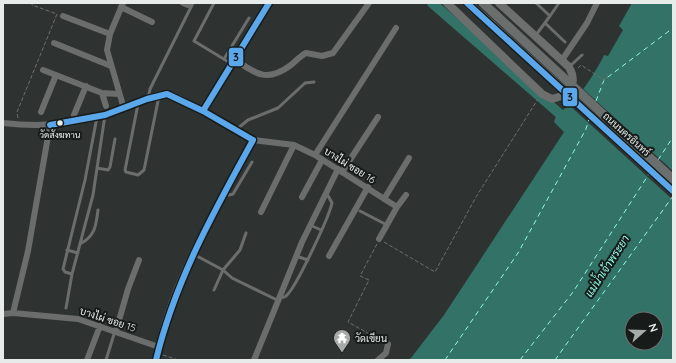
<svg xmlns="http://www.w3.org/2000/svg" width="676" height="363" viewBox="0 0 676 363" font-family="Quicksand,Sarabun,sans-serif">
	<style>
		.water { fill: #327267; fill-rule: evenodd }
		.pier { fill: #2e3331 }
		.lines { fill: none; stroke-linecap: round; stroke-linejoin: round }
		.river { stroke: #327267; stroke-width: 10 }
		.ferry { stroke: #91fae6; stroke-width: 1; stroke-dasharray: 5 4; stroke-linecap: butt }
		.path { stroke: #6d6e6e; stroke-width: 1; stroke-dasharray: 4 2; stroke-linecap: butt }
		.service { stroke: #6a6d6c; stroke-width: 3 }
		.minor { stroke: #6a6d6c; stroke-width: 6 }
		.tertiary { stroke: #6a6d6c; stroke-width: 7 }
		.secondary { stroke: #6c6f6d; stroke-width: 8 }
		.primary { stroke: #6a6e6c; stroke-width: 9 }
		.primary-bridge { stroke: #6a6e6c; stroke-width: 9 }
		.bus-1-casing { stroke: #171b1a; stroke-width: 9 }
		.bus-1 { stroke: #5aa8eb; stroke-width: 6 }
		.bus-dot { fill: #e7eceb; stroke: #171b1a; stroke-width: 1.5 }
		.labels { text-anchor: middle; stroke-width: 4; stroke-linejoin: round; paint-order: stroke }
		.bus-label { font-size: 9px; fill: #e7eceb; stroke: #171b1a }
		.street-label { font-size: 10px; fill: #e7eceb; stroke: #171b1a }
		.poi-label { font-size: 10px; fill: #e7eceb; stroke: #171b1a; text-anchor: start }
		.water-label { font-size: 11px; font-style: italic; fill: #91fae6; stroke: #171b1a }
		.line-badge { stroke: #171b1a; stroke-width: 1.5 }
		.pale-badge-label { font-size: 11px; text-anchor: middle; font-weight: bold; fill: #111 }
	</style>
	<rect width="100%" height="100%" fill="#2e3331"/>
	<!-- water -->
	<path class="water" d="M632,3H673V360H407L411,358L444,315L564,132L554,122L557,113C574,107 596,72 604,55L608,56L623,30L619,26ZM632,319H656V343H632Z"/>
	<!-- pier -->
	<path class="pier" d="M581,87L673,171V200L568,104Z"/>
	<g class="lines">
		<!-- river -->
		<path class="river" d="M432,3L568,121"/>
		<!-- ferry -->
		<path class="ferry" d="M596,101L604,80L673,28
			M658,160L673,137
			M445,360L518,253L586,129L589,119
			M520,360L573,292L649,174
			M555,360L673,196"/>
		<!-- path -->
		<path class="path" d="M578,68L581,65L604,80
			M600,86L608,74
			M18,118L17,112L57,14L32,5V3
			M384,242L435,272L476,197L538,99
			M377,244L360,276L369,280L348,322L382,341
			M163,355L178,360"/>
		<!-- service -->
		<path class="service" d="M214,3L194,41L232,64
			M550,16L559,3
			M545,23L565,42
			M536,35L550,16L536,3
			M224,59L249,18
			M570,66L582,55
			M148,99L150,89L193,3
			M138,104L125,170L126,172L138,175L144,170L159,96
			M237,129L248,120L278,108L305,83L314,82
			M97,168L108,170L110,167L115,139
			M225,194L229,195L233,194L252,162
			M360,211L387,225
			M310,225L321,230
			M80,244C95,236 96,226 98,210
			M67,250L78,253
			M193,254L223,270L240,250L246,233
			M296,256L308,260
			M72,274L65,272L63,269L85,180L97,117
			M214,290L223,270L232,278L277,300
			M280,297C283,297 284,298 286,296C296,288 329,217 332,203L326,192
			M66,308L72,274L93,195L105,115
			M106,360L115,331"/>
		<!-- minor -->
		<path class="minor" d="M123,3L110,34L107,50L124,109
			M183,3L188,5
			M121,7L152,22
			M63,16L110,34
			M54,43L111,66
			M234,59C256,74 267,83 291,65C296,61 300,56 306,53L322,56L333,53L369,3
			M562,60L587,23L597,3
			M43,70L102,93L119,94
			M102,93L106,106
			M41,112L56,75
			M74,115L86,86
			M3,123C38,127 72,125 106,115C123,110 150,94 167,94C175,94 195,107 203,111
			M253,140L294,145L315,155L397,207L379,239
			M315,155L396,28
			M342,172L378,117
			M302,197L322,160
			M384,199L409,158
			M397,207L406,195
			M261,212L294,145
			M329,256L368,187
			M13,313L28,251L50,125
			M3,314L13,313L78,319L159,347
			M116,331L128,289L139,260
			M87,360L100,326
			M254,360L302,242L338,169
			M378,360L386,353L388,344"/>
		<!-- tertiary -->
		<path class="tertiary" d="M156,360C171,282 216,209 253,140L203,111L269,3"/>
		<!-- secondary -->
		<path class="secondary" d="M447,3L542,94L552,99L565,95C574,86 575,78 569,67L499,3"/>
		<!-- primary -->
		<path class="primary" d="M467,3L492,25
			M483,3L497,16"/>
		<!-- primary-bridge -->
		<path class="primary-bridge" d="M497,16L673,179
			M492,25L673,191"/>
		<defs>
			<path id="bus-1" d="M467,3L673,191
				M203,111L269,3
				M50,125L105,115L147,99L167,94L203,111L253,140
				M156,360C175,281 214,211 253,140"/>
		</defs>
		<!-- bus-1 casing -->
		<use href="#bus-1" class="bus-1-casing"/>
		<!-- bus-1 -->
		<use href="#bus-1" class="bus-1"/>
	</g>
	<!-- icons -->
	<defs>
		<symbol id="temple-pin" viewBox="-11 -11 22 30"><path d="M0 17L-7.5 6A9.5 9.5 0 1 1 7.5 6Z" fill="#a6abaa" stroke="#171b1a"/><path d="M0-6L5-2H3V0L6.5 2.5H4V6H1.5V3h-3V6H-4V2.5H-6.5L-3 0V-2H-5Z" fill="#fff"/></symbol>
	</defs>
	<g fill-rule="evenodd">
		<use href="#temple-pin" x="332" y="328" width="20" height="27"/>
	</g>
	<!-- markers -->
	<circle class="bus-dot" cx="60" cy="123" r="3.5"/>
	<g class="labels">
		<!-- bus labels -->
		<g class="bus-label">
			<text x="60" y="138">วัดสังฆทาน</text>
		</g>
		<!-- street labels -->
		<g class="street-label">
			<text transform="translate(627 134) rotate(42)" y="4">ถนนนครอินทร์</text>
			<text transform="translate(350 165) rotate(32)" y="4">บางไผ่ ซอย 16</text>
			<text transform="translate(108 319) rotate(18)" y="4">บางไผ่ ซอย 15</text>
		</g>
		<!-- poi labels -->
		<g class="poi-label">
			<text x="355" y="342">วัดเขียน</text>
		</g>
		<!-- water labels -->
		<g class="water-label">
			<text transform="translate(607 266) rotate(-57)" y="4">แม่น้ำเจ้าพระยา</text>
		</g>
	</g>
	<g class="line-badge">
		<rect x="228" y="47" width="16" height="20" rx="4" fill="#5aa8eb"/>
		<rect x="562" y="87" width="16" height="20" rx="4" fill="#5aa8eb"/>
	</g>
	<g class="pale-badge-label">
		<text x="236" y="61">3</text>
		<text x="570" y="101">3</text>
	</g>
	<!-- border -->
	<rect width="676" height="363" fill="none" stroke="#e7eceb" stroke-width="8"/>
	<!-- north arrow -->
	<g transform="translate(644 331) rotate(70)"><circle r="19" fill="#171b1a" stroke="#6a6f6e"/>
	<path d="M0-3L7 15L0 10L-7 15Z" fill="#a6abaa"/>
	<text y="-6" font-size="11" font-weight="bold" text-anchor="middle" fill="#e7eceb">N</text>
	</g>
</svg>
